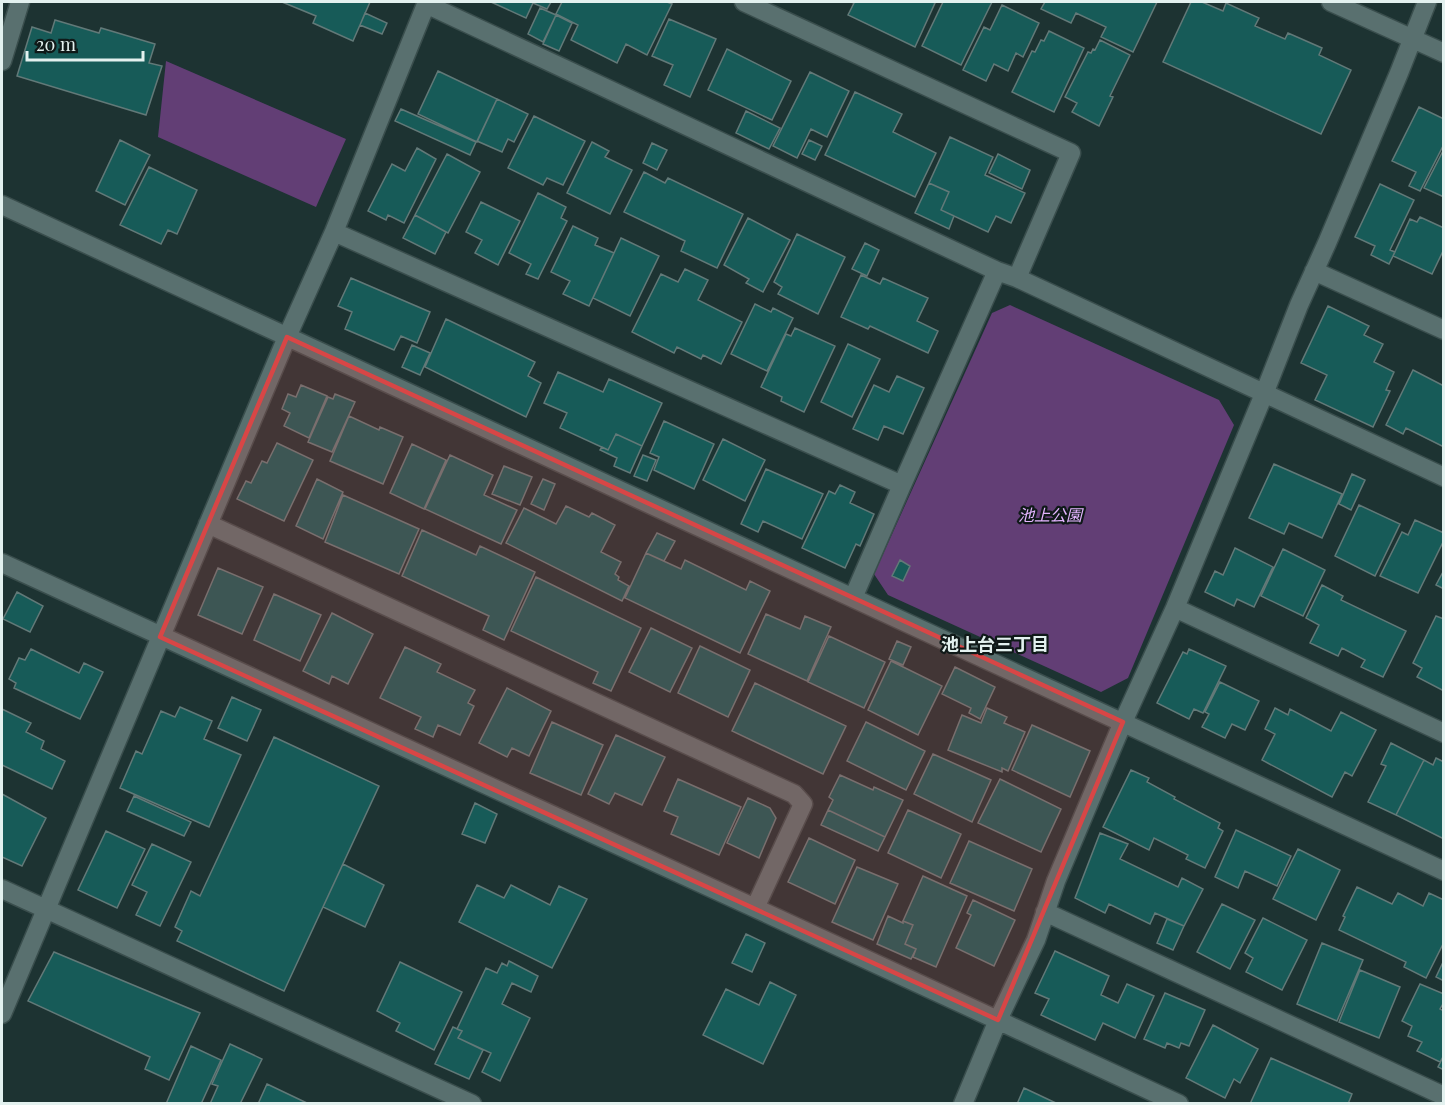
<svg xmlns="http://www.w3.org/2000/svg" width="1445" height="1105" viewBox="0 0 1445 1105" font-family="'Playfair Display','Noto Sans JP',serif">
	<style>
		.green { fill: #623e75 }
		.building { fill: #175b58; stroke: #627978; stroke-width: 1.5 }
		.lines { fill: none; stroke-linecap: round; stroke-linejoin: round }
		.minor-casing { stroke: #3a4e4d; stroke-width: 21 }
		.minor { stroke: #59706f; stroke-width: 18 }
		.marked { fill: #d84646; fill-opacity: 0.2; stroke: #d84646; stroke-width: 4.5; stroke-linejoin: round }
		.labels { text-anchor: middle; stroke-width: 4.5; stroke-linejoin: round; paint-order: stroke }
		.park-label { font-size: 16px; font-style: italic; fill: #e4b5ff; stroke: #0f1918 }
		.neighbourhood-label { font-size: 18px; font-weight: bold; fill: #e3f1ef; stroke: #0f1918 }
	</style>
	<rect width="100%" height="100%" fill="#1d3332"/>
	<!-- green -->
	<path class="green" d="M166,61L346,139L316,207L158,137Z
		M1010,305L1219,400L1234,425L1128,678L1101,692L888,595L874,574L992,313Z"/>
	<!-- building -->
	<path class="building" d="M282,2H370L353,41L313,23L316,16Z
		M491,2H551L547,9L533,3L526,18Z
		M562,2H667L672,4L647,55L626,44L617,63L571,40L578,25L556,14Z
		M851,2H933L935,3L915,47L848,15L854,3Z
		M943,2H992L961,65L922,46Z
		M1045,2H1157L1133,52L1101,37L1106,27L1076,13L1071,23L1041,9Z
		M1191,2H1202L1223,11L1226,3L1259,18L1255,26L1285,39L1288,33L1322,48L1319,55L1351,70L1321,134L1163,62Z
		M1002,5L1039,23L1023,57L1016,53L1008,71L994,64L986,81L963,70L984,27L990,30Z
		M540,8L556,15L543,42L528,34Z
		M365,13L387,23L382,34L360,25Z
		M556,15L572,23L559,51L543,44Z
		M669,19L716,39L690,97L664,85L673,65L652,56Z
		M55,20L99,33L101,28L155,44L149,63L162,66L146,115L17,76L32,27L51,33Z
		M1049,31L1084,48L1054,112L1012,92L1032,51L1035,52L1041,40L1044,41Z
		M1100,40L1130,55L1110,96L1113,97L1099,126L1072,112L1077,103L1065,97L1088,52L1091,53L1093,49L1095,50Z
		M727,49L791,81L772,120L708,90Z
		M438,71L497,99L477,142L418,114Z
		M810,72L849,91L827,137L811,129L797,158L773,146Z
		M855,92L902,114L893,132L936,153L915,197L825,155Z
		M497,99L528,114L514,142L508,139L502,152L477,141Z
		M1419,107L1444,119V144L1420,191L1409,186L1416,172L1392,161Z
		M401,109L476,142L470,155L395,121Z
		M746,111L780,128L769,149L736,133Z
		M534,116L585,141L563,185L547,178L543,185L508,168Z
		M950,137L993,157L985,175L1025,193L1011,223L996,216L988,232L941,210L949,192L929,183Z
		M120,140L150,155L125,205L96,191Z
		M809,140L822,146L815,160L802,154Z
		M592,142L609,151L605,157L632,170L610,214L567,193Z
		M652,143L667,150L657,170L643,163Z
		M417,148L436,159L404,223L388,215L386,220L368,211L392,164L405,171Z
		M1444,149V197L1424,188Z
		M447,154L480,172L448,233L415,215Z
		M998,154L1030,170L1022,189L989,173Z
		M149,167L197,190L177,234L168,230L161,244L120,225Z
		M644,172L665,183L668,178L743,214L717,268L681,251L685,241L624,212Z
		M929,183L949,192L941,210L954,216L949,229L915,213Z
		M1380,184L1414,200L1390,250L1395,252L1389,264L1371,255L1375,246L1355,237Z
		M538,193L566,207L561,218L567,221L538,279L526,274L531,264L509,253Z
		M481,202L520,221L498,265L475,253L482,240L466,232Z
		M415,215L446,232L435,254L403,238Z
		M1420,217L1444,228V249L1432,274L1393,256L1410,219L1417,222Z
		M748,218L790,240L763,292L746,283L749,279L724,265Z
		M573,226L598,238L595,245L614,253L589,306L563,294L570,281L551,272Z
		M797,234L845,257L818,314L778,294L782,287L774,282Z
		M621,238L659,256L630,316L593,298Z
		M865,243L879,250L867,276L852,269Z
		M685,269L708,280L698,300L742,322L721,364L703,355L701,359L677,347L674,353L632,332L661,274L678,282Z
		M861,275L880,284L883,278L928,298L917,321L938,331L928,353L870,326L868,329L841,317Z
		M351,278L430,312L417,343L401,336L394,350L345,329L352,312L338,306Z
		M755,304L771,312L773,308L793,318L767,371L731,354Z
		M1328,306L1369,326L1364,335L1383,344L1374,362L1394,372L1386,390L1390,391L1373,427L1315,400L1327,375L1301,363Z
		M446,319L535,362L528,376L541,383L526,417L425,367Z
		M795,328L835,346L804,412L781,401L782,397L761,387L786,334L791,336Z
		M848,344L880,359L852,417L821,402Z
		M412,345L430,353L420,375L402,367Z
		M1413,370L1444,386V447L1406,428L1403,434L1386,425Z
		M558,372L603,392L609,379L662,403L642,446L616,434L608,450L560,428L567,413L544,403Z
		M897,376L924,388L903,434L884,426L878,440L853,429L874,385L889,392Z
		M301,385L327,396L309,438L284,426L290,413L282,409L288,394L296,397Z
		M335,394L355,402L332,452L308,442L328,397L333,399Z
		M349,416L379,430L380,427L403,437L383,484L330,461Z
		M664,421L714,444L694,489L654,470L659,457L650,453Z
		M616,434L642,446L630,473L614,466L617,458L600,450L602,447L608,450Z
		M723,439L765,460L745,501L703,480Z
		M277,443L313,460L284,521L237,499L246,481L251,483L262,461L267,463Z
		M412,444L446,460L424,509L390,493Z
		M450,455L493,475L484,495L517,510L501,544L425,509Z
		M643,455L656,460L647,481L634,476Z
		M1274,464L1342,494L1322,538L1289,523L1284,534L1249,518Z
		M504,466L532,477L520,505L492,494Z
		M766,469L823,494L802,539L763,521L758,532L741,524Z
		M1352,474L1365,480L1351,510L1339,504Z
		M317,479L343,492L323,539L296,526Z
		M543,479L555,484L544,510L531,504Z
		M840,485L855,492L850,503L874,514L860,546L856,544L845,568L802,548L829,491L835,494Z
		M343,495L419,529L399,574L325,542Z
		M1359,505L1400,524L1375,576L1335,556Z
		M566,506L589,517L592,513L615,525L601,552L621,562L615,574L619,577L618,580L629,586L622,601L506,543L524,508L556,524Z
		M1415,520L1444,533V540L1418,593L1380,576L1402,532L1408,535Z
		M422,530L476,555L480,546L535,572L504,640L483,630L489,616L402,576Z
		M657,533L675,541L664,561L646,553Z
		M1235,548L1273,567L1254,607L1237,599L1234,606L1205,592L1215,571L1223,575Z
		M1283,549L1325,570L1303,616L1261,596Z
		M646,553L681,569L685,560L746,590L750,581L770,591L740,653L625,598Z
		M900,560L910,566L903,581L892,576Z
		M218,568L263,587L242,634L198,615Z
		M1444,570V589L1436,585Z
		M536,577L641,628L611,691L593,683L598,672L511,631Z
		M1322,585L1343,596L1341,600L1406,631L1383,677L1361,667L1365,660L1342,648L1338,656L1310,643L1319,625L1306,618Z
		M17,592L43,606L30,632L3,619Z
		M274,594L321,615L300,661L254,640Z
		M332,613L373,634L348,684L332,676L329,684L303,671Z
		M766,614L800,629L805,616L831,627L807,681L748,654Z
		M1436,616L1444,619V691L1417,677L1422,668L1413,663Z
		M651,628L692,648L670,692L629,672Z
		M829,636L885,662L864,708L808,682Z
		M897,641L911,647L903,665L889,659Z
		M700,646L750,670L728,717L678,693Z
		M405,647L441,664L437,672L475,690L468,703L474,706L460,735L438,725L433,737L415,729L421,717L380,698Z
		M31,649L79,673L84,663L103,672L80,719L14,688L16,683L9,679L19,658L25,660Z
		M1189,649L1226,666L1203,713L1194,709L1189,719L1157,703L1183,652L1187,654Z
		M891,661L942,686L918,735L868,710Z
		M955,667L995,687L980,719L969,713L971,708L942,694Z
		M1220,682L1259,701L1245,730L1232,724L1225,738L1202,727L1209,714L1205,712Z
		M755,683L846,726L823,774L732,731Z
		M507,688L551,711L529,756L512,748L507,757L479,743Z
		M232,697L261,710L247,741L218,728Z
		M180,707L212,721L204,739L241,755L209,827L120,788L136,751L142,754L161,711L175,717Z
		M987,708L1007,717L1004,723L1025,732L1008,771L1002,768V772L948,750L962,715L981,723Z
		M1275,708L1288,715L1290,709L1331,731L1341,712L1376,730L1352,776L1345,772L1332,797L1262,760L1275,734L1265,729Z
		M2,709L31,723L26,732L44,741L41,749L65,761L52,789L2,765Z
		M552,722L603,745L581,795L530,773Z
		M866,722L925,751L906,790L847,761Z
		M1032,725L1090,751L1070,797L1012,770Z
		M616,735L665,757L642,805L615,793L609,804L588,794Z
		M274,737L379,786L284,991L177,941L182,931L175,927L191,891L200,896Z
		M1391,743L1424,760L1396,815L1368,802L1386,766L1381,764Z
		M933,754L991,780L972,822L914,794Z
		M1436,758L1444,762V839L1396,815L1424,760L1433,765Z
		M1131,770L1149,778L1147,782L1175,797L1174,799L1220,823L1218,828L1223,831L1205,868L1186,859L1188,855L1154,838L1149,850L1103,827Z
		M840,775L873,790L874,787L903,800L885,837L828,810L833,800L829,797Z
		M678,779L741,807L719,855L671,834L678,817L664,811Z
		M1000,779L1061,809L1041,852L978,823Z
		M2,794L46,818L22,866L2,857Z
		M134,796L191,822L184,836L127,811Z
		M748,798L770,808L776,818L759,858L727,843Z
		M475,803L497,814L485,843L462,834Z
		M828,810L885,837L878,851L821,825Z
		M908,810L961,834L941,878L888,853Z
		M1236,830L1291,856L1277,886L1245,871L1238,888L1215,877Z
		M106,831L145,849L117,908L78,890Z
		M1100,833L1128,844L1120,859L1178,887L1182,878L1203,889L1184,926L1155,913L1150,924L1109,904L1105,913L1075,898Z
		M809,838L855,860L835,904L788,882Z
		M969,841L1032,869L1014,911L950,883Z
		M152,844L191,862L160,926L136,915L147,892L132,885Z
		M1298,849L1340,870L1316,920L1273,899Z
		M343,864L384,885L365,927L323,907Z
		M857,867L898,884L873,940L832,922Z
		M923,876L967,896L936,967L913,957L916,949L905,944L913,925L903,921Z
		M477,885L504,898L511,885L550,905L559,886L587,899L552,968L459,922Z
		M1357,887L1392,904L1398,893L1423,906L1429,893L1444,900V942L1426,978L1404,967L1406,962L1339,930L1345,917L1343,916Z
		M973,900L1015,920L994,966L956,948L971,915L967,913Z
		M1222,904L1255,920L1230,969L1197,952Z
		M888,916L903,923V921L913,925L905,944L916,949L911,959L877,944Z
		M1263,918L1307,940L1282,990L1246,972L1253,958L1245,953Z
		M1167,919L1184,926L1173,950L1157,943Z
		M746,934L765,943L752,972L732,963Z
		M1322,943L1363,960L1337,1021L1297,1004Z
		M1055,951L1109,976L1101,995L1118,1003L1127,984L1154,996L1135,1038L1103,1023L1095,1040L1041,1015L1049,999L1035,993Z
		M54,952L200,1013L169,1080L145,1069L150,1057L28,1001Z
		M1444,960V981L1436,977Z
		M509,961L538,976L531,992L512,983L502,1004L530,1018L500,1081L482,1072L491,1053L458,1038L462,1031L457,1029L486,968L497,973L502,963L507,966Z
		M400,962L462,992L434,1050L396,1031L400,1023L377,1011Z
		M1360,970L1400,987L1379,1038L1339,1022Z
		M770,982L796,995L763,1064L703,1035L726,989L759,1005Z
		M1420,984L1444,994V1002L1440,1009L1444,1011V1055L1440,1062L1417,1051L1422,1042L1408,1036L1412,1026L1402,1021Z
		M1165,993L1205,1010L1189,1046L1181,1043L1179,1048L1167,1043L1165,1048L1144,1039Z
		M1213,1025L1258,1049L1240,1083L1234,1079L1225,1098L1186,1078Z
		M453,1027L462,1031L458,1038L483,1050L469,1079L435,1064Z
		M230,1044L262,1059L240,1104H210L218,1086L212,1084Z
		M191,1046L221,1060L201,1104H166Z
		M1444,1055V1070L1438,1067Z
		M1271,1058L1352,1094L1348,1104H1250Z
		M267,1084L309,1104H258Z
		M1024,1088L1058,1104H1017Z"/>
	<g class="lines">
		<defs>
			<path id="minor" d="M744,2L1071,153L1017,278
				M1331,2L1444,53
				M426,4L997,271L1017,278L1444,477
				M2,61L20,2
				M2,205L853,598
				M334,232L902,485L853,598L1444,871
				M1314,271L1444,330
				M902,485L997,271
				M208,524L794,794L803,804L755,908
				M2,563L755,908L1179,1104
				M1175,608L1444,733
				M2,889L472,1104
				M1045,912L1444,1096
				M2,1014L287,337L334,232L427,2
				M963,1104L998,1020L1036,940L1056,881L1123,722L1175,608L1264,394L1299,305L1327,243L1399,73L1427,2"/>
		</defs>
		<!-- minor casing -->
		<use href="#minor" class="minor-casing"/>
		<!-- minor -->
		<use href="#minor" class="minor"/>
	</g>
	<!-- marked area -->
	<path class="marked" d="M287,337L1123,722L998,1020L160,637Z"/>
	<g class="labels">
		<!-- park labels -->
		<g class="park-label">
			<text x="1050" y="521">池上公園</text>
		</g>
		<!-- neighbourhood labels -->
		<g class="neighbourhood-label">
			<text x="995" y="651">池上台三丁目</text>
		</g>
	</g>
	<!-- border -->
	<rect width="1445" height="1105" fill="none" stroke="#e3f1ef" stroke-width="6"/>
	<!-- scale -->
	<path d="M27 51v9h116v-9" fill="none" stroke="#e3f1ef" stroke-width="3"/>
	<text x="36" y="51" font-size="18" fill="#e3f1ef" stroke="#0f1918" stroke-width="4.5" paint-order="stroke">20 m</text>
</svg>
